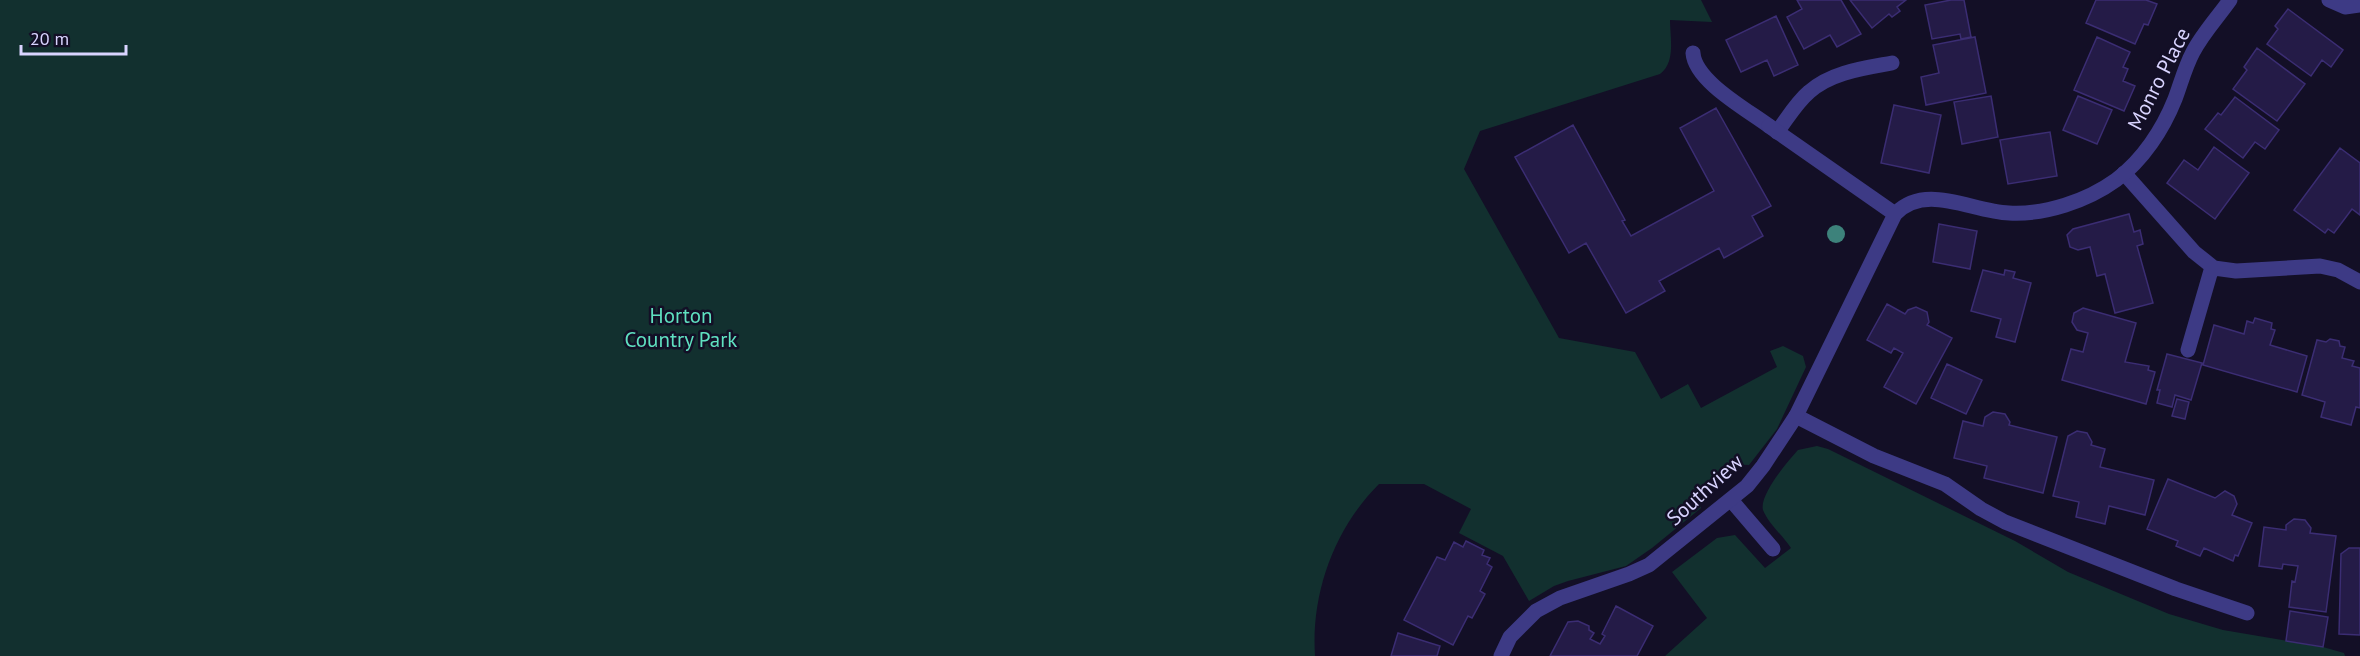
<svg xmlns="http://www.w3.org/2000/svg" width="2360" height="656" viewBox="0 0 2360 656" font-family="'PT Sans',sans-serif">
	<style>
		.green { fill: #12302f }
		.building { fill: #241b47; stroke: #3b2d73; stroke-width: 1.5 }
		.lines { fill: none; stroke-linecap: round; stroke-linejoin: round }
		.service { stroke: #3d3a85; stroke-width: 15 }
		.minor { stroke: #3d3a85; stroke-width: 15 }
		.tree { fill: #3d827b }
		.labels { text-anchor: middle; stroke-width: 5; stroke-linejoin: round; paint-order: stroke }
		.street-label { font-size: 21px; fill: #d9d4ff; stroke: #130f26 }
		.park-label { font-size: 21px; fill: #5fe0c0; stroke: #130f26 }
	</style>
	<rect width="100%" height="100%" fill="#130f26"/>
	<!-- green -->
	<path class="green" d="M0,0H1701L1712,22L1670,20C1670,38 1676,62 1660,74L1480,131L1464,169L1559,338L1635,352L1661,399L1688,384L1701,408L1777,367L1770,351L1783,346L1803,356L1806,367L1777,429L1749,465L1727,464L1700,488L1701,508L1652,548L1626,566L1568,581L1554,586L1529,601L1503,556L1459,533L1471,509L1424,484H1379C1334,529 1311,593 1315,656H0Z
		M1817,446L1828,449L2015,541L2068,572L2169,614L2223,630L2323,647L2344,653L2345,656H1665L1707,618L1672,572L1717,538L1735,535L1765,568L1791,548C1783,536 1768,523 1763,510C1759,495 1788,461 1798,450Z"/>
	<!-- building -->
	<path class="building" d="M1797,0H1841L1861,34L1837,47L1830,35L1804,49L1787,17L1802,9Z
		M1850,0H1906L1897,7L1900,11L1892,17L1889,14L1872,28Z
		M1951,0H1964L1971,37L1961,39L1960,34L1932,39L1925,5Z
		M2096,0H2146L2157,4L2148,25L2144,24L2135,44L2086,23Z
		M2288,9L2343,50L2331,67L2322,60L2311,76L2267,44L2278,29L2275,26Z
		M1776,16L1798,65L1774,76L1767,60L1741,72L1726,40Z
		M1975,37L1986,93L1926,105L1921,77L1939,73L1933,45Z
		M2097,37L2130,52L2123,67L2128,69L2123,81L2135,86L2124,111L2074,90Z
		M2257,48L2305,84L2277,121L2233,89L2247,70L2244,67Z
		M1991,96L1998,137L1962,144L1954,102Z
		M2078,96L2112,110L2097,144L2063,130Z
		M2235,97L2279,130L2265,149L2255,142L2243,158L2205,129L2218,113L2221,115Z
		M1894,105L1941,115L1929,173L1881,163Z
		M1716,108L1771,206L1752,216L1763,236L1724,258L1719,248L1659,281L1665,291L1626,313L1586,243L1569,253L1515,157L1573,125L1625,220L1622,221L1631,236L1714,191L1680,128Z
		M2050,132L2057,176L2008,184L2000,140Z
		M2214,147L2249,173L2215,219L2167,183L2184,160L2198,170Z
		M2340,148L2360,163V215L2352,209L2334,233L2328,229L2325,233L2294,210Z
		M2129,214L2134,232L2140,230L2143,244L2137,246L2153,303L2115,313L2105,274L2097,276L2090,247L2078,250L2070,247L2067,235L2073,229Z
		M1939,224L1977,231L1970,269L1933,262Z
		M1983,270L2004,275L2005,270L2015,272L2013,278L2031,283L2015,342L1996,337L2001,319L1971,311Z
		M1887,304L1905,314L1908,310L1916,307L1927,312L1929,322L1927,325L1952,338L1916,404L1884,387L1903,353L1894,348L1891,353L1867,340Z
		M2083,308L2136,323L2125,362L2149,366L2148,370L2155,372L2146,404L2062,380L2071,349L2083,352L2088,333L2077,330L2072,322L2074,313Z
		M2255,318L2272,323L2271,329L2275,330L2270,345L2307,356L2297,392L2203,365L2214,325L2244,334L2247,321L2253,323Z
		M2330,339L2339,341L2340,346L2345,347L2342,358L2354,361L2352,366L2360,368V408L2356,407L2351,425L2321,417L2325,402L2302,395L2317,340L2326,342Z
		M2167,354L2202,363L2191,400L2175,395L2172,407L2157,403L2160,390H2157Z
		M1947,364L1982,380L1966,414L1931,398Z
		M2177,399L2189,402L2185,419L2172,416Z
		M1993,412L2005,414L2010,422L2009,425L2057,437L2043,493L1984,478L1987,466L1954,458L1963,421L1983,426L1985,417Z
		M2077,431L2087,433L2092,442L2091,445L2105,449L2100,467L2154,480L2145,515L2109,506L2105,524L2076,517L2079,502L2053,496L2068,436Z
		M2168,479L2215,498L2225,491L2234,496L2237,504L2232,515L2252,523L2238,556L2235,555L2233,561L2204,548L2200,556L2176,546L2178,541L2147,529Z
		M2294,519L2305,520L2311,528L2310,533L2336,536L2326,612L2289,607L2292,581L2295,582L2298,566L2283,564L2282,569L2259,566L2264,527L2286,530V525Z
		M1466,541L1484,550L1482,555L1490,558L1487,564L1492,567L1480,591L1485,594L1472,618L1468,616L1453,645L1404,620L1437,557L1445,560L1454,542L1463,547Z
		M2349,548H2360V635L2339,634L2341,554Z
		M1616,606L1653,626L1637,656H1550L1568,622L1578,621L1589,626V630L1594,633L1590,639L1600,644L1605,636L1602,634Z
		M2290,611L2328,617L2323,647L2286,641Z
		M1398,633L1440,646L1437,656H1391Z"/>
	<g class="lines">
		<!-- service -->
		<path class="service" d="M1693,53C1695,81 1746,109 1769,126
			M1777,132C1787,119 1796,103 1809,92C1831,72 1865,68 1892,63
			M2124,173L2194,252L2214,268L2236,271L2320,266L2338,270L2360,282
			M2188,350L2212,267
			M1796,416L1874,456L1945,484L1981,509L2005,522L2176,589L2247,613
			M1731,500L1773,549"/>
		<!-- minor -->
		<path class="minor" d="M2329,0L2345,7L2360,5
			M1769,126L1895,214C1926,182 1972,212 2009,213C2045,215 2087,201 2116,180C2143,160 2163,129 2175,99C2181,83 2185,67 2193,52C2203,33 2218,17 2230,0
			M1501,656L1510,637L1536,611L1560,598L1629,574L1649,565L1747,486L1763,466L1796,416L1895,214"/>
	</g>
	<!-- trees -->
	<circle class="tree" cx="1836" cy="234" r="9"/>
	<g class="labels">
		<!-- street labels -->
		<g class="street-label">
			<text transform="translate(2159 79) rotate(-63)" y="7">Monro Place</text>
			<text transform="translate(1705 490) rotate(-42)" y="7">Southview</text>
		</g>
		<!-- park labels -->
		<g class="park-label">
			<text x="681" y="323">Horton<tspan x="681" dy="24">Country Park</tspan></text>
		</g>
	</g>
	<!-- scale -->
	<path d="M21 45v9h105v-9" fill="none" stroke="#d9d4ff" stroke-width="3"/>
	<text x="30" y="45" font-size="18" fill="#d9d4ff" stroke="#130f26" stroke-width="4.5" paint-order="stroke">20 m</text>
</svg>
